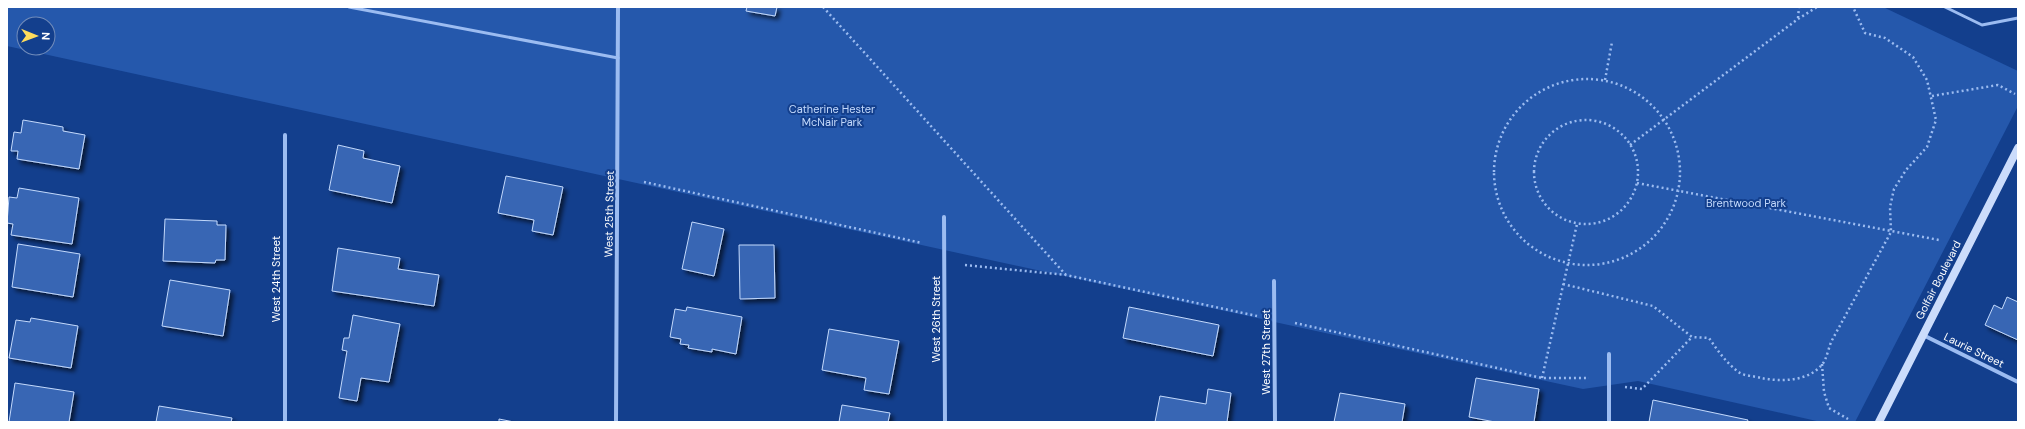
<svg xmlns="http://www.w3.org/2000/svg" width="2025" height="429" viewBox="0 0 2025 429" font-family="'DM Sans',sans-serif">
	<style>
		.green { fill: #2558ac; fill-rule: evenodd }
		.building { fill: #3766b4; stroke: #c3d9fc; filter: url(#shadow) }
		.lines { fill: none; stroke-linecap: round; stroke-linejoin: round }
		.path { stroke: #9cbcf1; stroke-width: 2.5; stroke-dasharray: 2 3; stroke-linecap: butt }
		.service { stroke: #9cbcf1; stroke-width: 3 }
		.minor { stroke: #9cbcf1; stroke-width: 4 }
		.secondary { stroke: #cbdcfb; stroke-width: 8 }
		.labels { text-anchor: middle; stroke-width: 4; stroke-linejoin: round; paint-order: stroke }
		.park-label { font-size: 11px; fill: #c3d9fc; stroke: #133f8d }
		.street-label { font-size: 11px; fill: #fff; stroke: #133f8d }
	</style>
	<defs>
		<filter id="shadow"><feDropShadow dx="3.5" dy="3.5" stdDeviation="2" flood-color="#0009"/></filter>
	</defs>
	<rect width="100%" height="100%" fill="#133f8d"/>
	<!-- green -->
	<path class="green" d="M7,7H1883L2018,71V106L1855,422H1821L1638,381L1583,389L7,46ZM24,24H48V48H24Z"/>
	<!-- building -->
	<path class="building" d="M747,7H777L775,16L746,11Z
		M23,120L63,127V131L85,135L79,169L17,159L18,151H11L14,132L21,133Z
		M338,145L364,151L363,158L400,166L392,203L329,190Z
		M506,176L563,187L553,235L532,231L534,220L498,213Z
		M19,188L79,198L72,244L11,235L13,224L7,223L9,197L17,198Z
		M165,219L217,221V225H226L225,260H216L215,263L163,261Z
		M692,222L724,229L714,276L682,269Z
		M18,244L80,254L73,297L12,287Z
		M739,245H774L775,298L740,299Z
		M338,248L400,258L398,269L439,275L434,306L332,291Z
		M170,280L230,290L223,336L162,326Z
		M2007,297L2018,302V340L1985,325L1994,305L2002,309Z
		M687,307L742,317L736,354L712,349V352L688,348L689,345L680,344L681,339L670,337L675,309L686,311Z
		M1129,307L1219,325L1213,356L1123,338Z
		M353,315L400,324L389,382L361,378L357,401L339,398L347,351L342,350L344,338H349Z
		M31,318L78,326L71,368L9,358L16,320L30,322Z
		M829,329L899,341L889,394L864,390L866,378L822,370Z
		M1476,378L1539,389L1534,422H1495L1469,417Z
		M15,383L74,392L69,422H9Z
		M1208,389L1231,393L1227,422H1155L1160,396L1206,404Z
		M1340,393L1405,404L1402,422H1334Z
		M1653,400L1748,420L1747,422H1649Z
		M842,405L890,413L888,422H839Z
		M159,406L232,418L231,422H156Z
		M499,419L514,422H499Z"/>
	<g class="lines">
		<!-- path -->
		<path class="path" d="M823,7L1066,275
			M1798,18L1799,7
			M1494 172a93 93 0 1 1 186 0a93 93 0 1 1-186 0Z
			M1605,80L1612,42
			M1932,96L1998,85L2015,94
			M1534 172a52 52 0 1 1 104 0a52 52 0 1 1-104 0Z
			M1630,145L1798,19L1817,7
			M644,182L922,243
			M1637,183L1939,240
			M965,265L1066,275L1257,316
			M1563,284L1653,306L1692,337L1709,338C1718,351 1727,364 1740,373C1745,376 1755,376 1761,378C1781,382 1813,382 1825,360C1827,355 1829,348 1831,342L1891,232L1890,207L1894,189L1906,170L1927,147L1936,120L1927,80L1913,57L1885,38L1865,33L1853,7
			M1295,323L1542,378H1589
			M1822,364L1824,392L1829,408L1848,419
			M1542,378L1577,224
			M1625,387L1642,389L1692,337"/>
		<!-- service -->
		<path class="service" d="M349,7L618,58
			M1945,7L1982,25L2018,18"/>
		<!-- minor -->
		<path class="minor" d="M285,135V422
			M944,217L945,422
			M1274,281L1275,422
			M1923,335L2018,382
			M1609,354V422
			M616,422L618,7"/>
		<!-- secondary -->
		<path class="secondary" d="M1879,422L2018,148"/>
	</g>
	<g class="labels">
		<!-- park labels -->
		<g class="park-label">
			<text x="832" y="113">Catherine Hester<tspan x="832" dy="13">McNair Park</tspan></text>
			<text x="1746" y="207">Brentwood Park</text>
		</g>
		<!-- street labels -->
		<g class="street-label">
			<text transform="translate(609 214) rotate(-89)" y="4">West 25th Street</text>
			<text transform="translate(276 279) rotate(-90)" y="4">West 24th Street</text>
			<text transform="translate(1938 280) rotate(-63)" y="4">Golfair Boulevard</text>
			<text transform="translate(936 319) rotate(-90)" y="4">West 26th Street</text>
			<text transform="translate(1974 350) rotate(26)" y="4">Laurie Street</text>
			<text transform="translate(1266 352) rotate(-90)" y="4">West 27th Street</text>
		</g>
	</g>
	<!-- border -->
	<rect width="2025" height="429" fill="none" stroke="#ffffff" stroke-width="16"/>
	<!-- north arrow -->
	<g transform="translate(36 36) rotate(91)"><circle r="19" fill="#133f8d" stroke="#718cbb"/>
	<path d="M0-3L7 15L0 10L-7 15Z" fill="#ffdc5c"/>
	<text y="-6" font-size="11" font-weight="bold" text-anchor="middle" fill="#ffffff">N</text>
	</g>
</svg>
